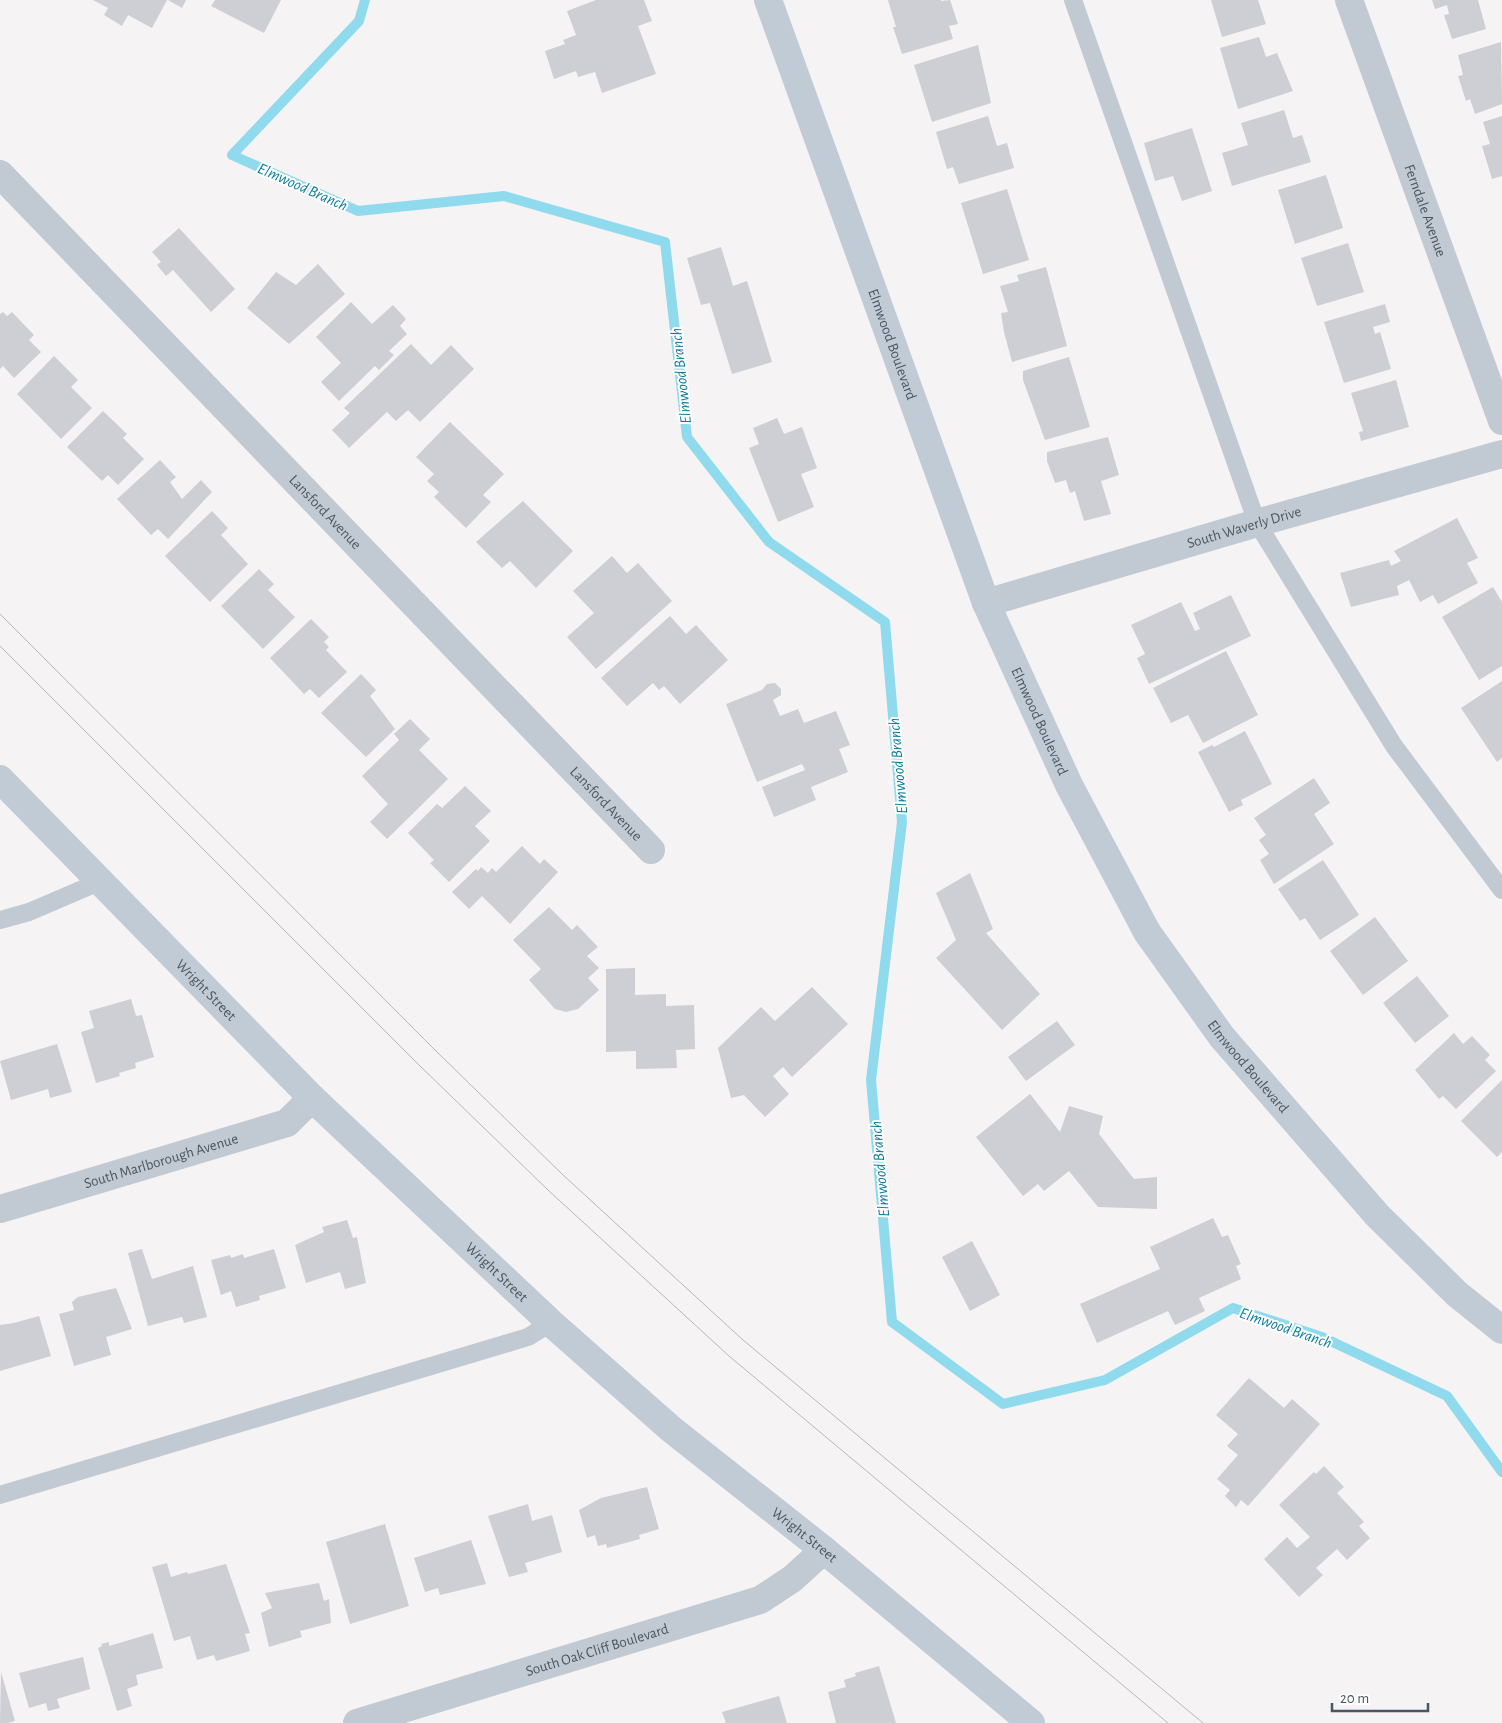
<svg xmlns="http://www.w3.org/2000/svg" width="1502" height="1723" viewBox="0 0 1502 1723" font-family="'Alegreya Sans',sans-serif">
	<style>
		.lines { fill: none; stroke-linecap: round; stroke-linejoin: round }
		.stream { stroke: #90daee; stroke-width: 10 }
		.building { fill: #cdcfd5 }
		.lane { stroke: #c1cad2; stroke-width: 18 }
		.street { stroke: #c1cad2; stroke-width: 28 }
		.secondary { stroke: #c1cbd6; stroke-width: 28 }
		.tram { stroke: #b5b8bd; stroke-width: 1 }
		.labels { text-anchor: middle; stroke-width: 4; stroke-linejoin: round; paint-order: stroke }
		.street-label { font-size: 15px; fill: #4a5661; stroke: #fff }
		.water-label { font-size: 16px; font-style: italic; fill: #0c7c9b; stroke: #fff }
	</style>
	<rect width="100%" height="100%" fill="#f5f3f3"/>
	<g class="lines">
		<!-- stream -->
		<path class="stream" d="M365,0L359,21L232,155L358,211L504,196L665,242L687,437L769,542L885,622L902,822L871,1080L892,1322L1003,1404L1105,1380L1233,1308L1322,1337L1447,1396L1502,1472"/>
	</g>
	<!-- building -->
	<path class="building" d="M93,0H167L152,28L128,15L122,26L104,15L108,8Z
		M168,0H186L182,8Z
		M215,0H281L264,33L211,6Z
		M596,0H644L652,21L638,26L656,74L602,93L595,72L578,77L576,71L554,79L545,51L565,44L563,40L576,35L567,11Z
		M888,0H941V1L950,0L958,24L949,26L953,39L902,54L893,27H896Z
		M1211,0H1258L1266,24L1222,37Z
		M1432,0H1478L1486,29L1452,39L1444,15L1449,14L1447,5L1435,9Z
		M1259,37L1266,57L1277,53L1293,91L1238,109L1220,48Z
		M1501,42L1502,104L1475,114L1470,99L1466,101L1458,76L1463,75L1458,55Z
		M978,45L991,103L932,122L914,65Z
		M1284,110L1293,138L1302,135L1311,162L1232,186L1222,153L1248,145L1241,123Z
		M988,116L997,146L1007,143L1014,168L959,184L953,167L947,169L936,132Z
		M1502,116V176L1492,179L1482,146L1490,144L1483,122Z
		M1192,128L1212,191L1182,201L1173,176L1155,181L1144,143Z
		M1326,175L1343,228L1295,244L1278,190Z
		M1007,189L1029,260L983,274L961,203Z
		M179,228L235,289L211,312L173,270L166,276L157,265L161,262L152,252Z
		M1348,243L1364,292L1317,306L1301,258Z
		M721,247L733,286L747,281L772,362L732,374L710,303L701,305L687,258Z
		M318,264L345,294L289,344L247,308L276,272L296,285Z
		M1046,267L1067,346L1012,362L1004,332L1001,313L1008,312L1000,286L1019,281L1017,275Z
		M351,302L372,324L393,305L406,319L400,326L407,334L389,351L394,355L379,370L375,366L339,401L321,382L341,363L316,337Z
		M1385,304L1390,322L1373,327L1375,334L1380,332L1391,369L1344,383L1324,322Z
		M3,312L7,316L12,312L34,335L29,340L41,352L14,378L3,366L0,369V314Z
		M411,344L431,365L451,345L474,369L420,422L408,410L396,421L387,412L349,448L332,430L350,413L344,408Z
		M54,356L78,380L71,387L92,408L61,439L17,394Z
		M1069,357L1090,427L1045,440L1023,380V371Z
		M1396,380L1409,427L1361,441L1359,432L1363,431L1351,393Z
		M103,411L127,434L123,438L144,459L118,485L108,475L102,481L67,447Z
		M777,418L784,434L802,427L817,468L801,474L814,507L778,522L749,448L759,444L753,428Z
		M450,422L504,474L483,495L491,502L466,528L434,497L439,492L427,481L434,474L416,457Z
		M1108,437L1119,475L1101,481L1111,514L1084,521L1075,491L1070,493L1066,480L1055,483L1047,461V452Z
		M160,460L176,477L170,482L182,499L201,480L212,492L168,539L158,529L151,535L117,499Z
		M523,501L573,551L536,588L510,561L502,568L476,542Z
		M212,511L228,528L221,535L248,564L210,602L165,556Z
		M1457,518L1478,558L1467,563L1478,583L1438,604L1433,595L1420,602L1409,580L1397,586L1399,595L1351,607L1340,573L1389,560L1391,566L1401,561L1394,551Z
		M612,556L627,573L638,563L672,601L596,669L567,637L594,613L573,591Z
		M259,569L274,584L268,590L295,617L263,649L221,606Z
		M1493,587L1502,602V666L1479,680L1442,617Z
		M1231,595L1251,636L1149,684L1137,658L1145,654L1131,625L1181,602L1195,631L1200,629L1193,613Z
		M670,616L686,634L696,625L728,660L680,704L664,686L659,690L653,683L627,706L601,678Z
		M311,619L329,637L324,642L329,647L326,650L347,672L319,698L310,689L304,694L270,658Z
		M1226,651L1258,715L1203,743L1188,715L1171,723L1153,688Z
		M361,674L376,690L370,696L395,729L366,757L321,713Z
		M1502,681V758L1497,762L1461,708Z
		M775,683L781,689V695L773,700L780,716L798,709L804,723L836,711L850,745L839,749L848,772L811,787L816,800L774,817L762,787L805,770L802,764L757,782L726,704L762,690L767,684Z
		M410,719L430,739L419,750L448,779L387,839L370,822L388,804L362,776L399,740L394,734Z
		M1245,731L1272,784L1241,800L1243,805L1229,812L1198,752L1212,745L1214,747Z
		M1314,778L1330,803L1314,814L1334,844L1274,884L1260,860L1269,854L1259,840L1266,835L1254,818Z
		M465,786L491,811L475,826L490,841L449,882L430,863L434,860L408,833L437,804L442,808Z
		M522,846L540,864L544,859L558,872L510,924L482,896L469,909L452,892L476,869L478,871L481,867L488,873L492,868L496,872Z
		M1323,860L1359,915L1320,940L1305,918L1300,921L1278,889Z
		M970,873L993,929L986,933L1040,994L1002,1030L936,958L956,940L936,893Z
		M549,907L572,930L577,925L598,947L587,956L599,968L588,978L599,990L578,1009L566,1012L555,1009L529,980L541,969L513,940Z
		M1375,917L1408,961L1363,995L1330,951Z
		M635,968V995L666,994V1006L694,1005L695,1049L676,1050L677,1068L636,1069V1051L606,1052V969Z
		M1417,976L1449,1016L1415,1043L1383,1003Z
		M812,987L848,1024L792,1077L783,1067L773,1076L789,1094L765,1117L744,1095L731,1098L718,1048L761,1007L775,1021Z
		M131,999L136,1016L142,1015L154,1057L135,1063L136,1068L119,1073L120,1076L96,1083L81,1032L94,1028L89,1011Z
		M1057,1021L1075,1045L1026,1081L1008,1057Z
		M1454,1033L1463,1044L1472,1036L1490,1055L1485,1060L1496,1071L1456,1109L1443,1096L1439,1099L1415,1070Z
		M57,1044L72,1092L50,1098L48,1089L11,1100L0,1061Z
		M1502,1080V1152L1497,1157L1461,1121Z
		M1030,1094L1060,1132L1069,1106L1103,1116L1099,1134L1134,1179L1157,1177V1209L1098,1207L1069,1171L1044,1191L1038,1184L1023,1196L976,1137Z
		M1213,1218L1222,1237L1228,1235L1241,1264L1236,1266L1241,1279L1199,1298L1205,1311L1175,1325L1168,1311L1097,1343L1080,1304L1160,1269L1150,1247Z
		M347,1220L353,1238L357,1237L366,1283L345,1289L340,1272L306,1283L295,1245L324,1232L322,1227Z
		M972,1241L1000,1295L970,1311L942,1257Z
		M142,1249L152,1279L193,1266L207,1317L184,1323L182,1317L148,1326L128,1253Z
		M274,1249L286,1288L259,1296L260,1300L236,1307L231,1291L221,1295L211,1260L230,1255L231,1258L243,1254L244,1258Z
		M116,1288L132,1329L106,1337L111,1355L74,1366L59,1314L74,1310L72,1302L78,1297Z
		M39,1316L51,1356L0,1371V1325L14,1323Z
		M1249,1378L1284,1408L1292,1399L1320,1424L1248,1506L1241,1500L1236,1507L1225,1496L1230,1490L1217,1479L1238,1455L1227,1446L1238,1434L1216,1415Z
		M1324,1466L1344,1487L1337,1493L1364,1522L1359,1526L1370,1538L1347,1560L1337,1549L1316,1568L1323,1575L1299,1597L1264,1559L1287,1537L1297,1548L1310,1537L1279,1505L1314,1472L1316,1474Z
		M647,1487L659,1529L639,1535L640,1539L607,1548L606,1544L598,1546L595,1535L587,1538L579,1510L601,1498Z
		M528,1504L532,1521L552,1515L562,1552L525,1563L528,1572L509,1577L488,1516Z
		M385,1524L409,1606L350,1624L326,1542Z
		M471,1540L486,1584L440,1595L438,1588L425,1592L414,1558Z
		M167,1563L171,1577L187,1572L188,1574L226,1564L250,1633L245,1634L250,1651L216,1661L214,1655L197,1660L190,1636L174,1641L152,1567Z
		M319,1583L324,1601L329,1599L331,1623L300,1631L302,1637L269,1647L261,1613L272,1608L265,1593Z
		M153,1633L163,1668L136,1675L138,1685L127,1689L132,1706L117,1711L98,1648L102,1646L101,1644L109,1642V1646Z
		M83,1657L90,1689L57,1699L60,1708L48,1711L46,1703L29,1708L19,1673Z
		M879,1666L896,1723H836L828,1692L846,1687L844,1680L856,1676L855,1673Z
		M1,1672L15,1721L7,1723H0Z
		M779,1696L787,1723H726L722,1712Z"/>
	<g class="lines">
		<!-- lane -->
		<path class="lane" d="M1073,0L1257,523L1394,746L1502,890
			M0,920L29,912L99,882
			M0,1495L528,1337L551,1323"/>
		<!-- street -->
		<g class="street">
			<path id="s1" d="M1349,0L1502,421"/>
			<path id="s2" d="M0,174L651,850"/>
			<path id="s3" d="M986,603L1257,523L1502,454"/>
			<path id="s4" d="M0,1209L287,1123L312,1098"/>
			<path id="s5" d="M357,1723L760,1600L792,1579L824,1550"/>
		</g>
		<!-- secondary -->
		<g class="secondary">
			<path id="s6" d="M768,0L986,603L1069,785L1147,932L1222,1037L1377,1215L1457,1294L1502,1330"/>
			<path id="s7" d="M0,779L312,1098L551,1323L671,1429L824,1550L1031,1723"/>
		</g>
		<!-- tram -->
		<path class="tram" d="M0,614L434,1049L562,1174L743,1340L1203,1723
			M0,646L419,1065L548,1190L729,1356L1168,1723"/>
	</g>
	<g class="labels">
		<!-- street labels -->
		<g class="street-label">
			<text dy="5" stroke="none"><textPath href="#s1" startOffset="224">Ferndale Avenue</textPath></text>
			<text dy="5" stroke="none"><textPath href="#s6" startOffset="366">Elmwood Boulevard</textPath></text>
			<text dy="5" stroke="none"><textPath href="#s2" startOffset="469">Lansford Avenue</textPath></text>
			<text dy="5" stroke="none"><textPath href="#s3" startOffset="269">South Waverly Drive</textPath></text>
			<text dy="5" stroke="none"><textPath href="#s6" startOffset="771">Elmwood Boulevard</textPath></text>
			<text dy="5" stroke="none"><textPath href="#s2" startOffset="874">Lansford Avenue</textPath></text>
			<text dy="5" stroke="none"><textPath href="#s7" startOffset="295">Wright Street</textPath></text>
			<text dy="5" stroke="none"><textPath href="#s6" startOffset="1176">Elmwood Boulevard</textPath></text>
			<text dy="5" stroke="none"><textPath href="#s4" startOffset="168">South Marlborough Avenue</textPath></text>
			<text dy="5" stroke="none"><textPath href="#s7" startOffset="700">Wright Street</textPath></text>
			<text dy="5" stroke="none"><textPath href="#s7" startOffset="1105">Wright Street</textPath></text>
			<text dy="5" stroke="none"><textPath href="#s5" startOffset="251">South Oak Cliff Boulevard</textPath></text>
		</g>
		<!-- water labels -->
		<g class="water-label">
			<text transform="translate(303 186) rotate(24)" y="6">Elmwood Branch</text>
			<text transform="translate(680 376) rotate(-96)" y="6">Elmwood Branch</text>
			<text transform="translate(897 766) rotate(-95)" y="6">Elmwood Branch</text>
			<text transform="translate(879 1169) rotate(-95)" y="6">Elmwood Branch</text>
			<text transform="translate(1286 1327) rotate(19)" y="6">Elmwood Branch</text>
		</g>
	</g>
	<!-- scale -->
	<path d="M1332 1703v8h96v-8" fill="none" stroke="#4a5661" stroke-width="2.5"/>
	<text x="1340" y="1703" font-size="15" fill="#4a5661" stroke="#ffffff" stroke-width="4" paint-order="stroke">20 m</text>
</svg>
